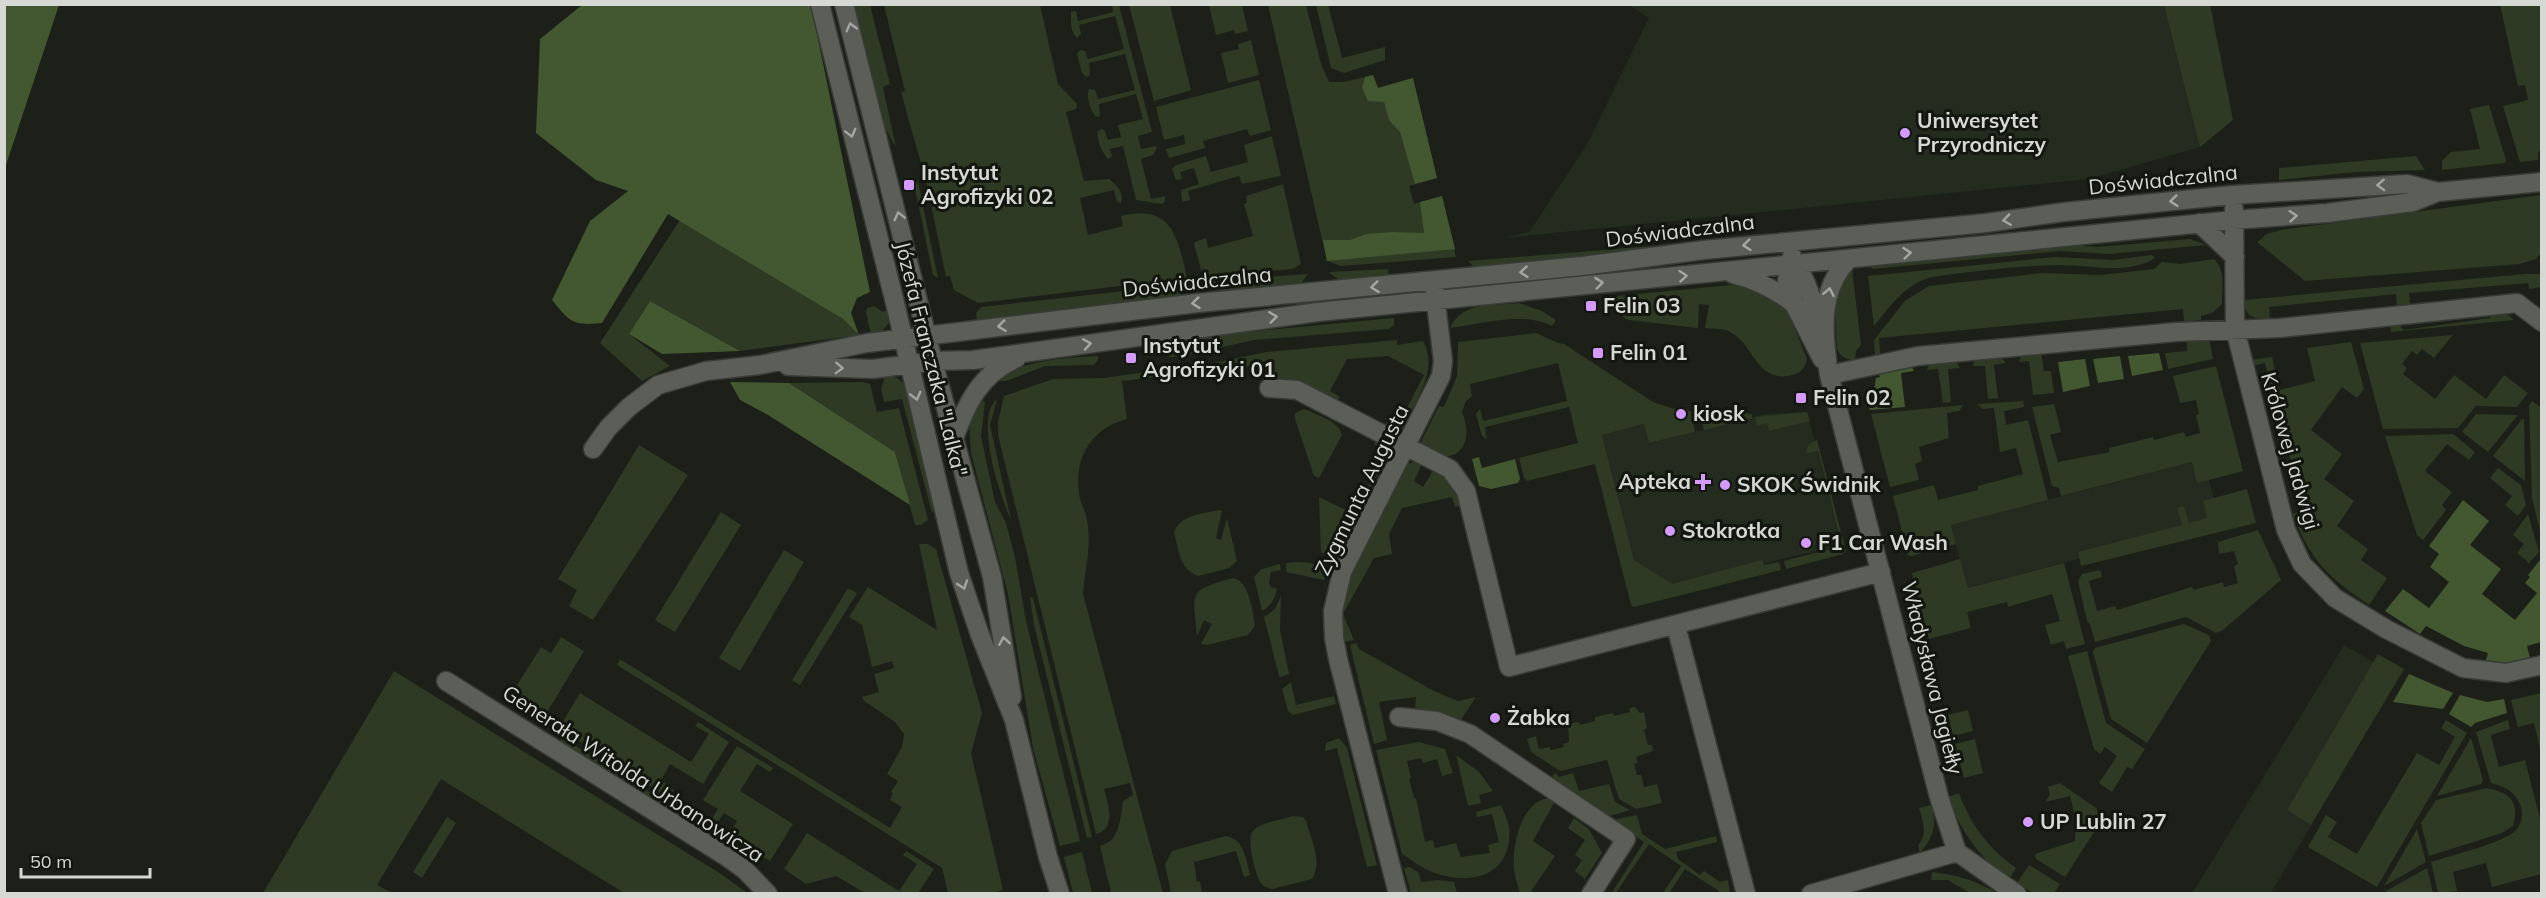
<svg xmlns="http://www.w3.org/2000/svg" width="2546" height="898" viewBox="0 0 2546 898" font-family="Mulish,sans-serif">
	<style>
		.built { fill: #242b1f }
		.green { fill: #2e3a23 }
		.forest { fill: #435731 }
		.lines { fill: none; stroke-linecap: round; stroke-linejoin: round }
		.minor-casing { stroke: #393b37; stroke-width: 21 }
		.minor { stroke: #5b5f58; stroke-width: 18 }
		.oneway { stroke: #a5a8a2 }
		.poi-dot { fill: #d59bfb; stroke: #131710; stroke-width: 2 }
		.labels { text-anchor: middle; stroke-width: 6; stroke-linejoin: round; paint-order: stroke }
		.poi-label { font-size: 21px; font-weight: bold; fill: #d6d8d4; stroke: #131710; text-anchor: start }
		.street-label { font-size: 21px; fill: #d6d8d4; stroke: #131710 }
	</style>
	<rect width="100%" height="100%" fill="#1c2019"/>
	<!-- built -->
	<path class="built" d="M1629,5H2210L2233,120L2200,147L2089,179L1505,238L1530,231L1586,146L1649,18Z
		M1807,412L1842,545L1642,592L1602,435L1645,424L1650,443L1766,414Z
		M2204,459L2220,522L1967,588L1951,525Z
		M2344,645L2399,677L2271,893L2192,894Z"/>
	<!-- green -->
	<path class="green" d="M852,5H870L890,84L883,87L896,148L881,120Z
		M884,5H1040L1058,84L1077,104L1076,109L1066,112L1084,181L1109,179C1117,185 1124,192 1121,203L1117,202L1114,190L1080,198L1088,235L1123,226L1121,216C1172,203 1178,238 1187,278L978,303L954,290L950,276L946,277L927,185L901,92L905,91Z
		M1112,5H1119L1152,132L1138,136L1141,149L1156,146L1157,148L1153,155L1141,159L1151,199L1165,196V202L1162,204L1136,200L1123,146L1110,149L1112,157L1108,159C1102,152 1096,140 1098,131L1102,129L1105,131L1108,140L1121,137L1118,125L1143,119L1136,94L1099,104L1100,116L1096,117C1090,111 1086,96 1089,89L1095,90L1098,99L1135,90L1125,54L1089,63L1090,75L1086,77L1082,73L1077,54L1080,50L1085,51L1088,59L1124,49L1115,16L1079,25L1081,34L1077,38C1070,32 1071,20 1071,12L1076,11L1078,21L1113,12Z
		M1129,5H1170L1191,90L1154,101Z
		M1209,5H1242L1248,31L1235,34L1234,30L1216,35Z
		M1268,5H1306L1321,64L1329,82H1344L1373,75L1378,88L1413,78L1437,178L1409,186L1414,204L1442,196L1456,257L1341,266L1327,261Z
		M1316,5H1328L1342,58L1385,47V60L1344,73L1331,68Z
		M2164,5H2210L2233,120L2200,147Z
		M2500,5H2541L2542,150L2538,152V160L2520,162L2503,106L2528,100L2525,85L2518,86Z
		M1251,40L1259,75L1228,83L1221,53L1239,49L1238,44Z
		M1259,80L1271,130L1250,136L1247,129L1203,141L1205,148L1169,158L1166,149L1185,144L1184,135L1164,140L1156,107Z
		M2489,105L2506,160L2505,163L2442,170V161L2451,152L2480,149L2470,109Z
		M1272,136L1281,176L1242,184L1239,176L1188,191L1190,200L1182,202L1181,190L1199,184L1194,168L1180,172L1182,179L1176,180L1172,169L1176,165L1206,156L1211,172L1248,162L1244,145Z
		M2416,156L2425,170L2356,172L2279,180V168Z
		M918,182L938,278L933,275L914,184Z
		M1283,184L1301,264L1293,269L1203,277L1194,244L1195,242L1206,238L1208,248L1253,236L1244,204L1247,203L1246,196Z
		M2541,195V253L2536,259L2520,264L2305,281L2257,242L2267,234L2281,230Z
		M680,220L843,319L859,335L740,351L650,301L629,334L670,366L642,381L600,343Z
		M1792,233L1476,269L1468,261L1677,244L1757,234Z
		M2190,239L2207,245L2109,254L2060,251L1873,269L1867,263L2053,244L2097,247Z
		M2152,255L2155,258C2127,276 2087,264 2056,265C2015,266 1973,271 1932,277C1905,284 1891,305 1874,326L1868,276L2055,257L2113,260Z
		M2214,259C2226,271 2222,287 2222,304L2212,313L2201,316V320L2184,322L2183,309L1879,338L1880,354L1875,355L1874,340L1905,301L1929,286L2042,273L2100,275L2154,269L2162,262L2180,264Z
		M1852,268L1861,345L1856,351L1855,361C1847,359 1841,358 1837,349L1834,288Z
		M1388,269L1389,278C1370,280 1343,288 1329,272Z
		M1308,274L1300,285L1292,288L1215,291L1206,288L1202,282Z
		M2525,274H2541V287L2529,289L2528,283L2409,293L2410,304L2397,305L2396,294L2269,307L2270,318C2254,319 2245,318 2244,300Z
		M1188,284L1184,292L1180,295L977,320L976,313L981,307Z
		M1731,285L1754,287L1786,307L1807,359C1805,368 1802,372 1793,375C1757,384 1755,347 1732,333C1726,328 1713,329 1705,328L1709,305L1699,304L1698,328L1628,320C1618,314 1615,308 1616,296Z
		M1519,303L1542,311L1556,320L1552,326C1522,311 1482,324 1450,328C1462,301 1493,306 1519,303Z
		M874,306L883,312L888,310L890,321L880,334L871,335L866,312L867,308Z
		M2494,311L2505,312L2514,320L2391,332L2390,322H2396L2404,330L2490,318Z
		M1394,318V325L1389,329L1254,340L1183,356L1169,357L1163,352V347L1206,332L1268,330Z
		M1536,333L1558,343L1564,344L1653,402L1677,410V417L1685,418L1686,411H1691L1695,432L1649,443L1644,424L1602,435L1634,560L1672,584L1762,560L1764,565L1779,562L1781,570L1634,607L1631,605L1595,464L1527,481L1524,478L1519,458L1578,443L1569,407L1485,427L1487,440L1482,436L1476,414L1480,409L1483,421L1567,401L1558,363L1470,384L1472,396L1466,401L1462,412C1476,445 1455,470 1424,447L1421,442L1439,406L1444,407L1457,376L1458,342Z
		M2453,335L2434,358L2422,349L2417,355L2412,351L2402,364L2407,368L2403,374L2435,399L2454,375L2486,399L2504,375L2528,393L2517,407L2476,406L2458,428L2383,429L2360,343Z
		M2209,337L2213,359L2168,369L2165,353L2187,351V338Z
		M1397,340V345L1423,341C1437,366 1421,392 1410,414C1406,421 1403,429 1397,434L1387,429L1386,422L1397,427L1424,375L1388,356L1347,359L1330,391L1340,397L1336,402L1300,385L1269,378L1268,364L1122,381L1127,419C1092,428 1074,457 1079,493C1080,503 1086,511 1087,520C1092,543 1085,571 1083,594L1163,893H1111L1100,846C1120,841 1120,819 1123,801L1133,795L1130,783L1104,789C1108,804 1117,828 1096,834L998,435V422L1004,396L1053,379L1103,378L1213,363L1267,352Z
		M2351,342L2364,389L2357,398L2342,387L2311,430L2342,454L2324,479L2354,501L2337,526L2368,549L2361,560L2387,578L2369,605C2326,575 2313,563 2292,514L2304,510L2265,363L2253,366L2251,360L2272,357L2280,390L2315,381L2307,348Z
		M2041,350L2044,371H2051L2054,393L2033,395L2029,361L2019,362L2022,353Z
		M2000,355L2006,363L1994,365L1998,398L1988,399L1985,366H1973L1974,360Z
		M1098,356V360L1094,365L1045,366L1006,381H991C1026,360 1059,358 1098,356Z
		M1955,360L1960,368L1948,369L1951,402L1943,403L1938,369L1927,370L1930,363Z
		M2216,366L2243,471L2197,483L2192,462L2061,496L2059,488L2052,486L2032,407L2054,404L2061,432L2050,435L2058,462L2110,452L2109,448L2153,437L2154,440L2184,432L2186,437L2200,433L2196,415L2199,414L2196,400L2180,403L2173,376Z
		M885,374L897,378L907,386L935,508L932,513L902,399L884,402L881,388L884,381L883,375Z
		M863,382L870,384L877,412L899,408L928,520L921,525H915L895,452L789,383Z
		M978,398L985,402L981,436L995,502L1006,523L1015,557L1026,621L1080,841L1060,846L1033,748L1008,594L971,453L969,422Z
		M997,399L990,425L1011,520C1000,496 974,418 997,399Z
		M2023,401L2024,407L2004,411L2006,425L2028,420L2048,500L1951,525L1956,544L1911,556L1908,555L1893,496L1934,485L1938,500L1978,490V486L2023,474L2016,448L2000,452L1994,408L1983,409L1977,404Z
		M2532,401L2540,407L2541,406V535L2532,498L2529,406Z
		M1963,405L1959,411L1947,413L1949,438L1919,447L1922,461L1915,464L1919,480L1890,487L1871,414Z
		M1304,409C1317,415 1338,420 1342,435L1319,478L1314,476L1295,419V413Z
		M1699,411L1702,412L1703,419H1719V411L1752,414V418L1704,430Z
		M1807,412L1810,421L1769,431L1767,423L1757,426L1755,417Z
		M2476,414L2518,415L2488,452L2462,432Z
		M2522,419H2524L2525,481L2493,456Z
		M2453,434L2475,452L2469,460L2447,444L2425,471L2452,492L2442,505L2446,510L2423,540L2417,535L2385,436Z
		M1378,440L1392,447L1334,557L1331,558L1321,552L1319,497L1354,514L1386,450L1374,444Z
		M1817,440L1846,551L1843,554L1786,569L1784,561L1842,546L1818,451L1805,454L1809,444Z
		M639,445L688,475L593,620L569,606L577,590L558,579Z
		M1416,460L1422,464L1414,481L1423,487L1434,469L1440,467L1466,504L1455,507L1452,497L1402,508L1389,534L1392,554L1374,558L1343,614L1354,640L1344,642L1341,612L1347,585L1407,465Z
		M2498,468L2521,485L2526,505L2518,516L2505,505L2512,496L2490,478Z
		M2247,489L2256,523L2081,566L2078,552L2182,525L2177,508L2184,506L2189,523L2207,518L2203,501Z
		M1219,510L1222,511L1216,538L1221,540L1227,518L1237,561L1229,568L1198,576C1179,569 1179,550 1174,532C1181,514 1203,514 1219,510Z
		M721,512L741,525L675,632L655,620Z
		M2528,514L2539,552L2529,563L2517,553L2524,544L2513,535Z
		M2258,530L2281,580L2223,630L2216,633L2186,617L2095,642L2090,624L2087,621L2078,581L2082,574L2100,570L2102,577L2089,581L2097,611L2115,606L2117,610L2192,587L2193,590L2223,582L2224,587L2238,583L2234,566L2238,564L2234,551L2219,554L2218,542Z
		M919,544H928L936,549L982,713L971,753L1003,890L992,893H948L942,868L617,665L620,659L890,828L902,807L890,800L893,794L891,792L898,781L887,774L902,747L904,734L895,722L863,700L862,697L879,692L874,674L894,668L892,661L872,667L862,625L849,617L868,587L937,630Z
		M784,550L804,562L740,671L719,658Z
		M1960,559L1968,588L2064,563L2085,644L2066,649L2064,641L2051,645L2045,625L2060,621L2052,594L2008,607L2007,602L1967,612L1971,628L1929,639L1912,573Z
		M1298,562L1310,563L1329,568L1324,580L1286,572V563Z
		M1280,564L1281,570L1271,572L1269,582L1271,587L1277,589C1275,599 1271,606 1262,611L1254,577L1262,569Z
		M1233,578C1249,580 1253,612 1255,626L1248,635L1207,645L1201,644L1212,624L1204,620L1197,636C1193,591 1187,591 1233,578Z
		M848,588L857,593L800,685L792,680Z
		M1281,596L1280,630L1289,674L1281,677L1279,676L1264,617L1275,609Z
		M1030,597L1033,598L1092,837L1087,838L1034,625Z
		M2184,624L2209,635L2211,641L2147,743L2111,719L2093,652L2095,648Z
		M561,637L584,651L543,719L509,698L541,647L551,653Z
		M1356,643L1359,649L1432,690L1458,701L1476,697L1460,721L1428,711L1415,709L1416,697L1379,702L1387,740L1374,744L1350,645Z
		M2087,651L2106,723L2145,749L2132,769L2127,767L2112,792L2099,783L2117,756L2105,747L2100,754L2094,749L2068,656Z
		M2378,654L2404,669L2311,825L2287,810Z
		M394,671L721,874L747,893H624L441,779L377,885L392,893H263Z
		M1291,682L1296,705L1334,696L1336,704L1293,715L1288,711L1282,689Z
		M580,693L691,762L709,734L695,726L698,722L729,742L703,784L670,764L661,780L674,790L669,798L559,728Z
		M2541,693L2542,753H2541L2534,723L2518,727L2511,700Z
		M1635,707L1640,713L1644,712L1647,728L1644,730L1648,745H1652L1653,751L1636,757L1638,763L1634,764L1637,775H1641L1644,787L1657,784L1662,803L1636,809L1619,799L1607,760L1560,771L1531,752L1527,739L1536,736L1539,749L1550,747L1551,750L1564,747L1563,744L1569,742L1568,724L1579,722L1580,725L1595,721V717L1613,713L1614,716L1630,712L1629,708Z
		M1968,710L1973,731L1953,736L1948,715Z
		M2446,720L2467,733L2377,887L2308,847L2326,815L2337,822L2328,837L2357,854L2417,753L2439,765L2455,737L2441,728Z
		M2508,720L2510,729L2491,735L2499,767L2525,760L2541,822V874L2492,887L2486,863L2453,872L2457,891L2438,893L2431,862C2448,856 2508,842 2517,829C2522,823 2523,813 2521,807C2515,791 2506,787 2491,783L2476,732Z
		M558,735L675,808V809H667L563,744Z
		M1339,738L1347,748L1377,865L1367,867L1337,748L1325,751L1326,743Z
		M2471,738L2483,780L2481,784L2437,796Z
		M1975,739L1983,773L1964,778L1955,744Z
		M1418,742L1445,749L1453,773L1442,776L1437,759L1423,763L1421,758L1407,761L1411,778L1409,779L1414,798H1416L1425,842L1433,840L1435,848L1456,843L1461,857L1490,853L1488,845L1499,842L1492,814L1477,817L1476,812L1501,805C1504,812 1508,820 1509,827C1510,832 1509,837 1509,841C1504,879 1466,884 1435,873C1423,869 1413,861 1402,854L1376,750Z
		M737,746L773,768L770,772L757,764L740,791L793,824L770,861L729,835L737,821L724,813L715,826L709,823L718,809L703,800Z
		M1456,755L1479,772L1493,791L1479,795L1481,803L1468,806Z
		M1555,773L1559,777L1573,773L1579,791L1609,784L1615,802L1630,810L1607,817L1550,779Z
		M2060,783L2096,808L2102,820L2065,877L2036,859L2035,854L2075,841L2076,821L2070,796L2045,802L2050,795L2048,787Z
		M2487,788C2510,793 2520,801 2513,826L2502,833L2429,856L2421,823L2436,800Z
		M1959,793C1971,825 1988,848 2016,868L2010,878C1981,862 1959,828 1948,797Z
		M1548,798L1566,806L1564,809L1554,803L1533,841L1555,856L1530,893H1520C1518,886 1515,878 1514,870C1512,846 1520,803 1548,798Z
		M1931,805C1938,824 1933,838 1920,853L1918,845C1928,834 1923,822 1919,808Z
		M1637,815L1642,834L1665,849L1716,836L1717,842L1676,852L1678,859L1700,875L1704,871L1720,882L1728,880L1730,893H1718L1719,891L1685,869L1669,893H1663L1681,866L1649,844L1616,893L1611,894L1644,842L1613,820Z
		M1293,816L1303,817L1306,821C1311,838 1323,863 1312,879L1272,889C1267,888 1263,886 1260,882C1255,873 1246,839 1253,831C1261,822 1282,820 1293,816Z
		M447,817L456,823L422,878L413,872Z
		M1574,818L1589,829L1602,853L1585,879L1575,871L1582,860L1575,855L1585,840L1568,828Z
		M2417,829L2426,862L2384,886Z
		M807,833L899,891L917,864L903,855L906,851L934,869L918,893H865L836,876L806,884L784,869Z
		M1226,836C1244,839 1246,859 1250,875L1244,877L1236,851L1194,862L1197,882L1200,881L1202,893H1171L1165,864L1172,851Z
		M1082,852L1092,893H1073L1064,857Z
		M2029,865L2060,884L2054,893L2034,894L2017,883Z
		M1410,867L1419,873L1421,882L1437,880L1454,882L1457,893H1411L1404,868Z
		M2427,868L2433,893L2390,894L2386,891Z
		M1932,872C1957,875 1975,880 1997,893H1970L1948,880H1931Z"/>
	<!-- forest -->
	<path class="forest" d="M5,4L59,5L5,168L4,5Z
		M582,5H811L870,292L857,298L851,313L859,335L843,319L668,214L602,323C573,326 570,322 552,300L590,221L628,191L596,180L536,133L540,39Z
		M1373,75L1378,88L1413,78L1437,178L1415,184L1400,132L1389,120L1384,102L1368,101L1362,88L1365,77Z
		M1442,196L1455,249L1327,261L1323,240H1350L1366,234L1392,232L1424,233L1420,202Z
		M650,301L740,351L662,354L629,334Z
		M2159,353L2163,370L2132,376L2128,356Z
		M2120,356L2124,379L2098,383L2093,359Z
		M2085,359L2090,386L2063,392L2058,362Z
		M1911,365L1914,371L1901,373L1905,407L1870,410L1867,400L1874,390L1876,378L1880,377L1878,371Z
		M730,382L789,383L895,452L910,505L768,415L740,400Z
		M1479,457L1482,468L1515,459L1520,479L1518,483L1491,489L1479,486L1472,459Z
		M2463,500L2489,521L2470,545L2501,569L2482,594L2515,620L2537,593L2525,583L2530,577L2528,575L2540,560L2541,642L2527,646L2530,658L2498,665L2485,663L2488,653L2464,646L2426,626L2420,634L2385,611L2403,589L2429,608L2449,582L2430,567L2439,554L2429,546Z
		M2409,674L2453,693L2443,709L2393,702Z
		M2460,695L2487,702L2504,699L2507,713L2475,723L2471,727L2449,714Z"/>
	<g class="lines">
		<defs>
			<path id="minor" d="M820,4L894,299L959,573L980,635L1014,720L1048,857L1060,894
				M844,4L933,361L992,577L1012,697
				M2234,209L2235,329L2286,530L2302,564L2335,598L2386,629L2463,668L2506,673L2542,665
				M2199,223L2235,257
				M1792,256L1793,264L1787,280L1794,304L1822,359
				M1849,259C1818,290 1823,334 1829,375L1939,797L1957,852L2017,894
				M1793,264C1810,278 1813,312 1823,332
				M1733,274C1757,280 1775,289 1794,304
				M788,366L873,369L933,361L973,360L1318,312L2234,220L2327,213L2413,202L2438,192L2542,182
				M1829,375L1918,356L2176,332L2280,328L2517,303L2542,322
				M1269,388L1297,390L1450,469L1466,491L1509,667L1881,572
				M954,438C967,403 980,374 1017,358
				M593,449L608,428L629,407L658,385L706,371L760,365L867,343L1198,303L1582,266L1704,250L1986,223L2064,212L2233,195L2407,184L2438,192
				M1676,626L1746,894
				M446,681L724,855L745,870L768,894
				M1399,717L1437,721L1470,734L1626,839L1591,894
				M1398,894L1338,659L1334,638L1333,611L1342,572L1441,376L1443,361L1434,287
				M1811,894L1957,852"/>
		</defs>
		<!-- minor casing -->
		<use href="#minor" class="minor-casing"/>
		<!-- minor -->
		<use href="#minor" class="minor"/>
	</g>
	<!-- one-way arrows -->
	<defs><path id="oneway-chevron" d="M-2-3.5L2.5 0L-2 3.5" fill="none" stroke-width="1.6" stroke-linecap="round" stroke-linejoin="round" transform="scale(1.5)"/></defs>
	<g class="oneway">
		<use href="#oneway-chevron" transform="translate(851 27) rotate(-105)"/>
		<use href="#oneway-chevron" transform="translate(851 133) rotate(76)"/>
		<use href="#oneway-chevron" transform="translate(2381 185) rotate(178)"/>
		<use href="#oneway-chevron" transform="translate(2174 201) rotate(174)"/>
		<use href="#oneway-chevron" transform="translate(899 216) rotate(-104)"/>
		<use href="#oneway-chevron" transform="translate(2293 216) rotate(-5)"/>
		<use href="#oneway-chevron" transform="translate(2007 220) rotate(172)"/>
		<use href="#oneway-chevron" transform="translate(1747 245) rotate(174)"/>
		<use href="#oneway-chevron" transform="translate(1907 253) rotate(-6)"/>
		<use href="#oneway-chevron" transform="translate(1524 272) rotate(175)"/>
		<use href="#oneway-chevron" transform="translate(1683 276) rotate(-5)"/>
		<use href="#oneway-chevron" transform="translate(1599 283) rotate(-6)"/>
		<use href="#oneway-chevron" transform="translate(1375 287) rotate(173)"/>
		<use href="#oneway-chevron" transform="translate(1829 292) rotate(-79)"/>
		<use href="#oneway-chevron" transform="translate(1196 303) rotate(174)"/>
		<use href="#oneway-chevron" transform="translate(1273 317) rotate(-7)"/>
		<use href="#oneway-chevron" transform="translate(1002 326) rotate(173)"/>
		<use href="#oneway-chevron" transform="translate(1087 344) rotate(-9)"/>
		<use href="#oneway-chevron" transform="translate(839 368) rotate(2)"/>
		<use href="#oneway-chevron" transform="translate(916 396) rotate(76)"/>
		<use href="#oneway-chevron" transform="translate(963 585) rotate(71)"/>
		<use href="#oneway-chevron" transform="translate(1004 641) rotate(-99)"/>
	</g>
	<!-- markers -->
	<g class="poi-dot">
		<circle cx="1905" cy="133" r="6"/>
		<rect x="903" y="179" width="12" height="12" rx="3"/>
		<rect x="1585" y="300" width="12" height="12" rx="3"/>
		<rect x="1592" y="347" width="12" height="12" rx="3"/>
		<rect x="1125" y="352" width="12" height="12" rx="3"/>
		<rect x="1795" y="392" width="12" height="12" rx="3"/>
		<circle cx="1681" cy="414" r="6"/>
		<path d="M1700 473h6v6h6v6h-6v6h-6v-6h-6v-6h6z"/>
		<circle cx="1725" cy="485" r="6"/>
		<circle cx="1670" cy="531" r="6"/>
		<circle cx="1806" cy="543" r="6"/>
		<circle cx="1495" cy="718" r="6"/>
		<circle cx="2028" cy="822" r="6"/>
	</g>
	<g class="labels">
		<!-- poi labels -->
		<g class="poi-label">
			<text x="1917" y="128">Uniwersytet<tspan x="1917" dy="24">Przyrodniczy</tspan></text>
			<text x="921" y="180">Instytut<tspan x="921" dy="24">Agrofizyki 02</tspan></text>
			<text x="1603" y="313">Felin 03</text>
			<text x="1143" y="353">Instytut<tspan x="1143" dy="24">Agrofizyki 01</tspan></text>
			<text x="1610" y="360">Felin 01</text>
			<text x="1813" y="405">Felin 02</text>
			<text x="1693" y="421">kiosk</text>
			<text x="1691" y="489" text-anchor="end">Apteka</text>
			<text x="1737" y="492">SKOK Świdnik</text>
			<text x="1682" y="538">Stokrotka</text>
			<text x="1818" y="550">F1 Car Wash</text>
			<text x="1507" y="725">Żabka</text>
			<text x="2040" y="829">UP Lublin 27</text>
		</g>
		<!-- street labels -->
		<g class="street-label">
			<text transform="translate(2163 180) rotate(-6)" y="7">Doświadczalna</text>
			<text transform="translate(1680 231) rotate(-7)" y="7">Doświadczalna</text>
			<text transform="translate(1197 282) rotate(-6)" y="7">Doświadczalna</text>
			<text transform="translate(931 359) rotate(76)" y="7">Józefa Franczaka "Lalka"</text>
			<text transform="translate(2290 451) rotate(74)" y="7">Królowej Jadwigi</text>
			<text transform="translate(1362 490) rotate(-64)" y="7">Zygmunta Augusta</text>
			<text transform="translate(1932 678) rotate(76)" y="7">Władysława Jagiełły</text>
			<text transform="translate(633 774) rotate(33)" y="7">Generała Witolda Urbanowicza</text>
		</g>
	</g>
	<!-- border -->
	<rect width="2546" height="898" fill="none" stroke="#d6d8d4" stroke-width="12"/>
	<!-- scale -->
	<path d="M21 868v9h129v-9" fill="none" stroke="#d6d8d4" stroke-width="3"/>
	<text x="30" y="868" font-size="18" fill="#d6d8d4" stroke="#131710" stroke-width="4.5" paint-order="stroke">50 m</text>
</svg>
